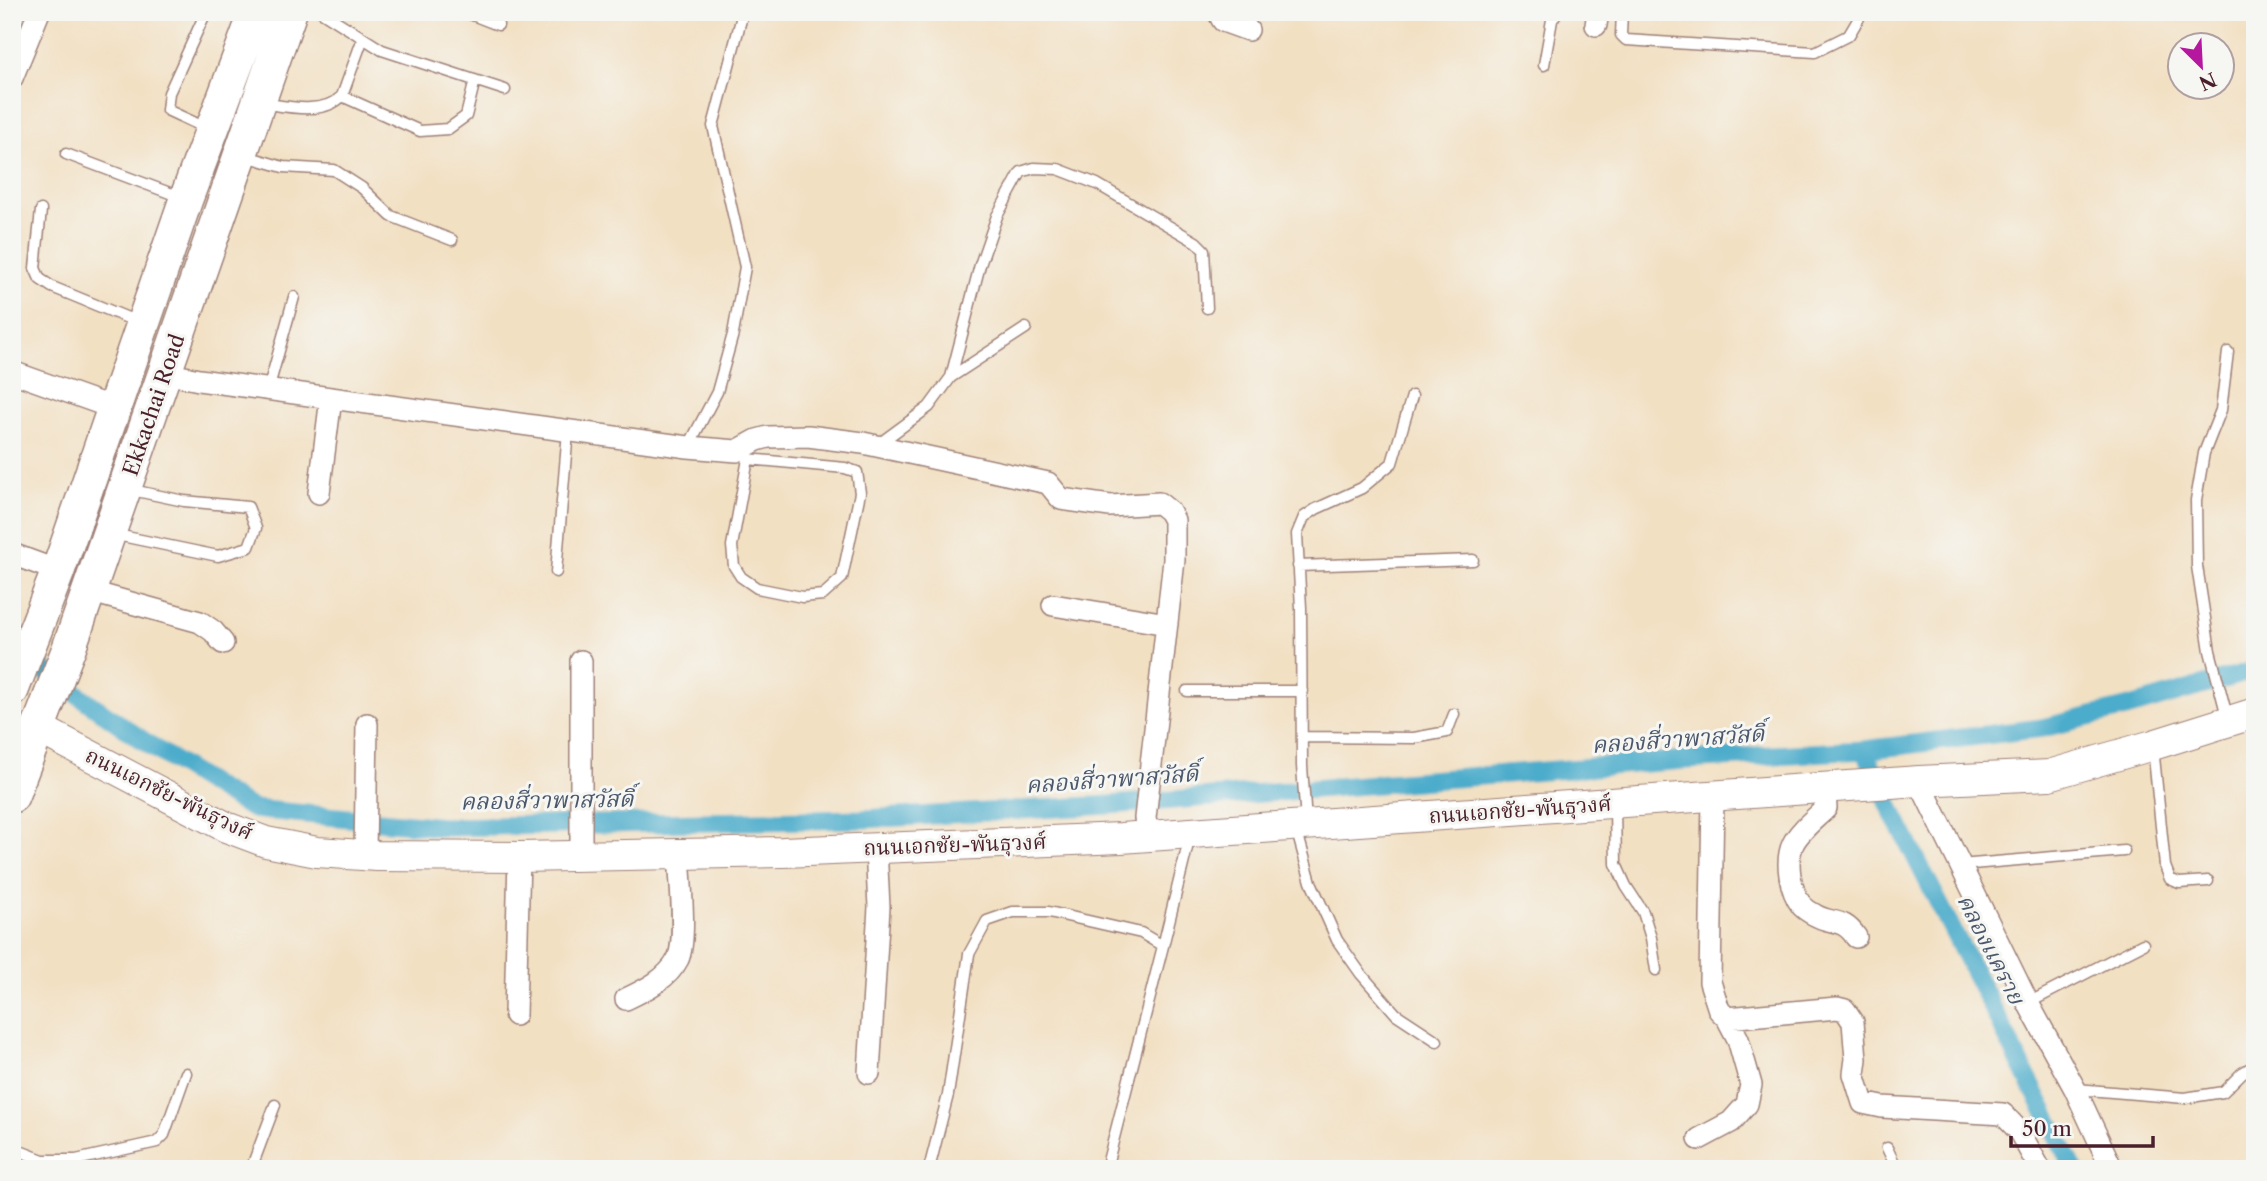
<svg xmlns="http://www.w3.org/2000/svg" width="2267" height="1181" viewBox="0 0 2267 1181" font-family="'Libre Caslon Text','Noto Serif Thai',serif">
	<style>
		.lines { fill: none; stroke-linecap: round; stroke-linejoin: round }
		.canal { stroke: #4caccb; stroke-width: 19 }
		.lane-casing { stroke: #9e8077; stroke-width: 13 }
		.street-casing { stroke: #9e8077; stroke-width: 24 }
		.secondary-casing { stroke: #9e8077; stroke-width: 32 }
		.primary-casing { stroke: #9e8077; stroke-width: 36 }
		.lane { stroke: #fff; stroke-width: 10 }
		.street { stroke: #fff; stroke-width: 21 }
		.secondary { stroke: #fff; stroke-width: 30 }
		.primary { stroke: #fff; stroke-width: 33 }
		.labels { text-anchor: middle; stroke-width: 6; stroke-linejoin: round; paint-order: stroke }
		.street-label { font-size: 21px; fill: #4a1f2b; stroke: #f6f6f2 }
		.water-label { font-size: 23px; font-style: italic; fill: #4b576b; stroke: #f6f6f2 }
	</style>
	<rect width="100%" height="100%" fill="#f6f6f2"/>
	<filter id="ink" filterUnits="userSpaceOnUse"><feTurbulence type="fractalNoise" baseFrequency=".0143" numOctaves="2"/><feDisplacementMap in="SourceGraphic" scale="14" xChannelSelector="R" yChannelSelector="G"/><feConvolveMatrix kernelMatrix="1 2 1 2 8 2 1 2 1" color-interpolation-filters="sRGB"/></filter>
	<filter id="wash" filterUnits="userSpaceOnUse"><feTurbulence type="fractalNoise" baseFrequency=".00686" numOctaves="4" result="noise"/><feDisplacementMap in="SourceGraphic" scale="28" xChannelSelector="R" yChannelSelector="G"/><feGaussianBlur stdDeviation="1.57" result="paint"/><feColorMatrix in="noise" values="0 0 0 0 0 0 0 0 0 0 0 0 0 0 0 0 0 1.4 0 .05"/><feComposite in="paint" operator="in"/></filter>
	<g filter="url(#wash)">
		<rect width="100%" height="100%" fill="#f2e0c3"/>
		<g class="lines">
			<!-- canal -->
			<path class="canal" d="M17,651C94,706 170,763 253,809L443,827L863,819L1109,805L1684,760L1864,750L2042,728L2130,707L2255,670
				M1864,750L1895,817L2074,1169"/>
		</g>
	</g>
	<g filter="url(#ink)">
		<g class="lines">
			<defs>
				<path id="lane" d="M206,12L169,93L167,110L208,129
					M322,12L382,50L505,90
					M465,12L498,25
					M1622,12L1621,35L1626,40L1815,52L1849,35L1859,18L1860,12
					M363,38L342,96L420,131L448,129L466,116L475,80
					M1544,65L1552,20L1557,12
					M261,103C285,106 323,116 342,96
					M66,154L183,198
					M243,155L283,167L334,170L362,188L391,216L452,240
					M41,210L35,268L40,279L52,287L140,323
					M2228,352L2221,410L2204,453L2196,500L2197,566L2210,651L2228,720
					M951,377L980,265L997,216L1021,172L1034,168L1058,169L1097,184L1196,242L1204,250L1207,308
					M268,390L294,297
					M876,446L929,407L951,377L1026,328
					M688,447L717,392L733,334L745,267L713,126L743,12
					M748,459L845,468L857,472L860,493L842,578L823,595L802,597L757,588L741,577L734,566L732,546L748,459V446
					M112,534L218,556L249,547L256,528L248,507L184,501L127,489
					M1298,566L1473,560
					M556,572L568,431
					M1187,691H1302
					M1303,737L1414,738L1447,732L1454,714
					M2153,747L2165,866L2170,879L2179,883L2208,881
					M1615,806L1616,864L1626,886L1643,912L1651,938L1656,970
					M1306,822L1302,766L1301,608L1297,534L1304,517L1316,509L1362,488L1392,463L1412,396
					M1296,828L1311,882L1337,940L1361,974L1396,1014L1437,1041
					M1960,865L2124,851
					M2028,1003L2143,944
					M2076,1089L2185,1098L2223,1092L2242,1073L2255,1065
					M12,1148L43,1160H76L157,1142L164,1135L186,1073
					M1887,1148L1897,1169
					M251,1169L275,1105
					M929,1169L948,1095L969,954L987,921L1013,912H1049L1141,933L1163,946L1190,836
					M1106,1169L1163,946"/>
				<path id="street" d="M1218,12L1223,21L1248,30
					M1596,25L1598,12
					M12,78L39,12
					M12,372L113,408
					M165,373L199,380L688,447L737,451L757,440L768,437L808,436L863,443L1048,483L1061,499L1110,506L1159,503L1169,511L1174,520V560L1145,818L1148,836
					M319,493L331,398
					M12,554L58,571
					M88,591L200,622L213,631L223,643
					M1053,605L1167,624
					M581,661V856
					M1919,781L2028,1003L2075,1089L2112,1169
					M1825,788L1826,808C1816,818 1799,831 1793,844C1785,861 1790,891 1802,906C1805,909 1811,913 1815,915C1832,925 1843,917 1856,937
					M1713,796L1710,982L1719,1010L1727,1018L1837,1008L1845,1010L1853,1022L1856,1059L1854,1074L1863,1103L1882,1107L2003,1114L2019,1131L2040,1169
					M365,855L367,724
					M626,999C645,990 668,979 678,959C687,939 680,878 679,854
					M515,1015L519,857
					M869,1073L879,907L876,848
					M1699,1139L1731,1122L1747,1104L1751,1085L1738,1039L1727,1018"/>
				<path id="secondary" d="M38,728L226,827L266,842L317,852L377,856L519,857L783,852L1121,838L1919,781L2049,775L2153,745L2255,713"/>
				<path id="primary" d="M12,690L58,571L186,199L256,12
					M12,796L69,648L290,12"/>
			</defs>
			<!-- lane casing -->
			<use href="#lane" class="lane-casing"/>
			<!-- street casing -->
			<use href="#street" class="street-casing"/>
			<!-- secondary casing -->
			<use href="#secondary" class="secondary-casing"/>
			<!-- primary casing -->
			<use href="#primary" class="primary-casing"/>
			<!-- lane -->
			<use href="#lane" class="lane"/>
			<!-- street -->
			<use href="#street" class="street"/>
			<!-- secondary -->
			<use href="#secondary" class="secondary"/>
			<!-- primary -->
			<use href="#primary" class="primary"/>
		</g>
	</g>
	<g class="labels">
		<!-- street labels -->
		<g class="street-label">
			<text transform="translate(154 405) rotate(-71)" y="7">Ekkachai Road</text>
			<text transform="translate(169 794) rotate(26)" y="7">ถนนเอกชัย-พันธุวงศ์</text>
			<text transform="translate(1520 810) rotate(-4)" y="7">ถนนเอกชัย-พันธุวงศ์</text>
			<text transform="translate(955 845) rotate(-2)" y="7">ถนนเอกชัย-พันธุวงศ์</text>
		</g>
		<!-- water labels -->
		<g class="water-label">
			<text transform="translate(1678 739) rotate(-4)" y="8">คลองสี่วาพาสวัสดิ์</text>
			<text transform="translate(1112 779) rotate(-4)" y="8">คลองสี่วาพาสวัสดิ์</text>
			<text transform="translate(547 800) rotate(-1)" y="8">คลองสี่วาพาสวัสดิ์</text>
			<text transform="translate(1991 949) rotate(63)" y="8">คลองเเคราย</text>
		</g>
	</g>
	<!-- margin -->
	<rect width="2267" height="1181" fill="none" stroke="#f6f6f2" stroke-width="42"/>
	<!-- north arrow -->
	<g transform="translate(2201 66) rotate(156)"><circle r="33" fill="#f6f6f2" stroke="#b1a0a2" stroke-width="2"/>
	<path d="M0-5L12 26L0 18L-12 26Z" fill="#b5179e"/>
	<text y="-10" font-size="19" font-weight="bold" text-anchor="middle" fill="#4a1f2b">N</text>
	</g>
	<!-- scale -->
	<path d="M2011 1136v10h142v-10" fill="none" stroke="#4a1f2b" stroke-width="3.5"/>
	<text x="2022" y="1136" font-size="21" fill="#4a1f2b" stroke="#f6f6f2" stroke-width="5" paint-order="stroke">50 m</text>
</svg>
